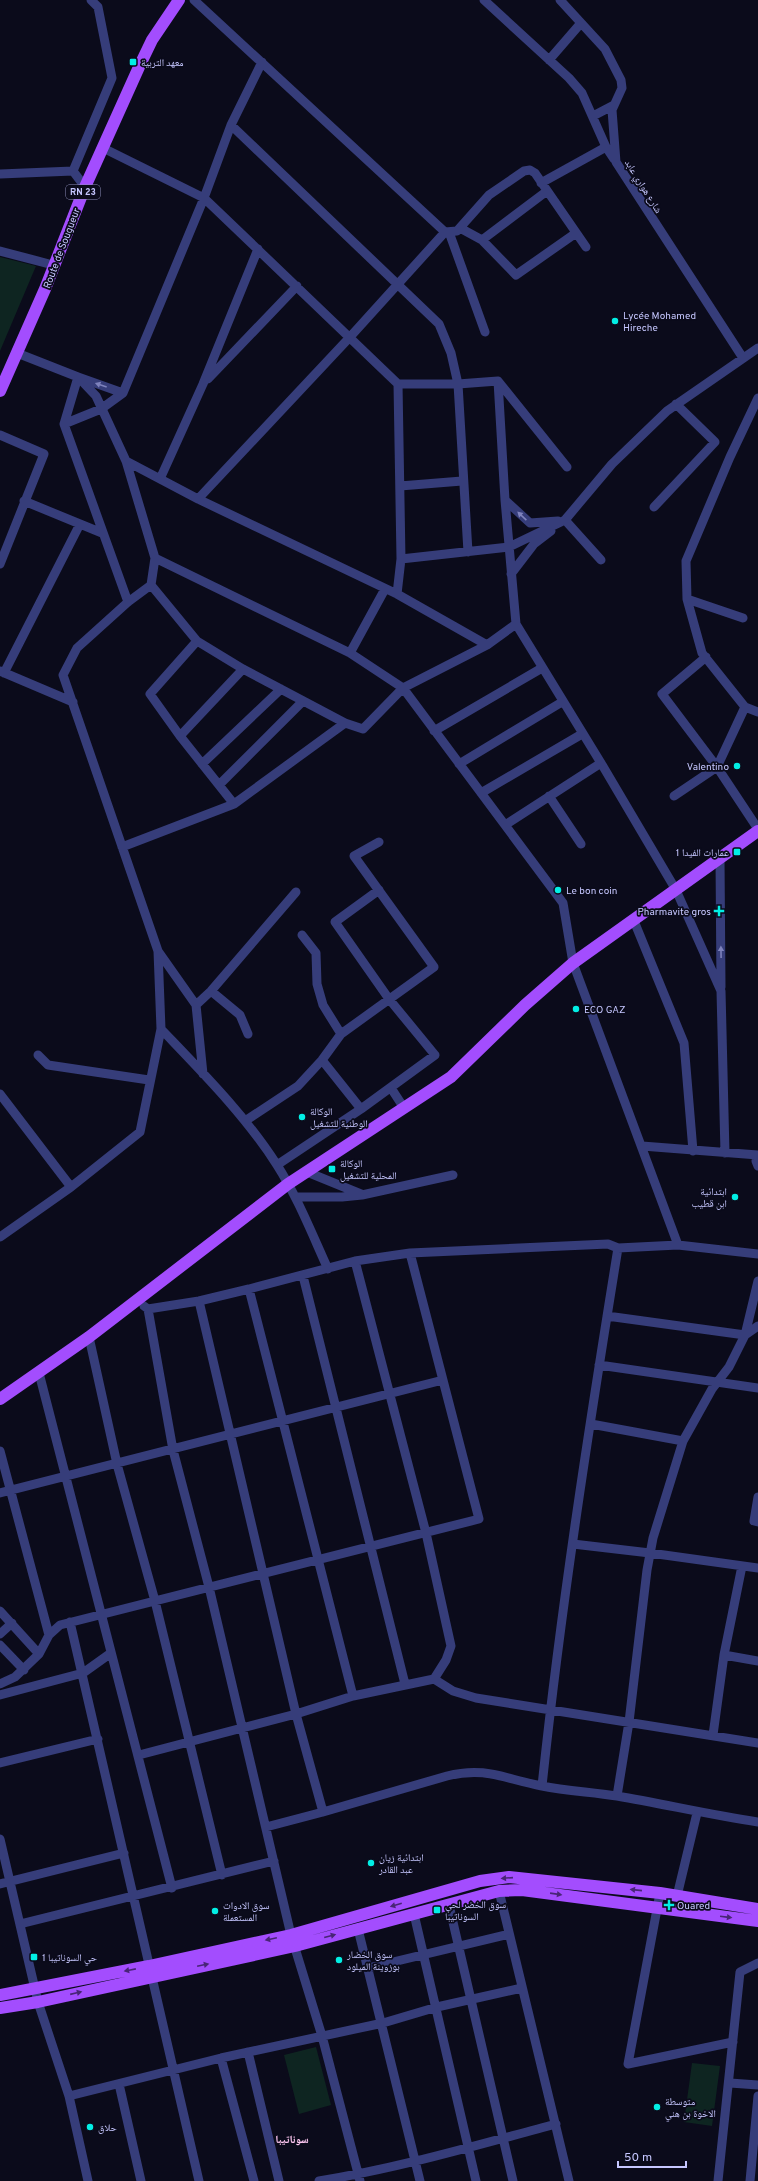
<svg xmlns="http://www.w3.org/2000/svg" width="758" height="2181" viewBox="0 0 758 2181" font-family="Overpass,'Noto Naskh Arabic',sans-serif">
	<style>
		.green { fill: #0e2521 }
		.lines { fill: none; stroke-linecap: round; stroke-linejoin: round }
		.minor { stroke: #363d7a; stroke-width: 9 }
		.major { stroke: #a34dfe; stroke-width: 12 }
		.oneway { fill: #7e82bc }
		.oneway2 { fill: #482576 }
		.poi-dot { fill: #02efe5; stroke: #0b0b1b; stroke-width: 1.5 }
		.labels { text-anchor: middle; stroke-width: 3.5; stroke-linejoin: round; paint-order: stroke }
		.shield { fill: #0b0b1b; stroke: #8e8fbb; stroke-width: 1 }
		.shield-label { font-size: 9px; font-weight: bold; fill: #c6c7ff }
		.poi-label { font-size: 10px; fill: #c6c7ff; stroke: #0b0b1b; text-anchor: start }
		.street-label { font-size: 10px; fill: #c6c7ff; stroke: #0b0b1b }
		.neighbourhood-label { font-size: 11px; font-weight: bold; fill: #ffc8f2; stroke: #0b0b1b }
	</style>
	<rect width="100%" height="100%" fill="#0b0b1b"/>
	<!-- green -->
	<path class="green" d="M0,257L36,266L0,351Z
		M316,2047L331,2105L299,2114L284,2055Z
		M692,2063L720,2066L712,2126L684,2122Z"/>
	<g class="lines">
		<!-- minor -->
		<path class="minor" d="M194,0L445,232L350,337L198,499
			M484,0L569,78L582,93L606,147L614,159
			M560,0L605,49L621,80L622,88L612,110L616,162L743,358
			M549,60L581,23
			M593,116L614,105
			M231,125L439,324L451,353L458,384L468,552
			M103,148L204,198L398,384H458L498,381
			M0,174L73,171
			M541,183L606,147
			M85,187L73,171L112,78L98,7L91,0
			M460,228L482,240L516,275L576,233
			M445,232L457,231L489,195L524,171L530,170L535,173L586,247
			M449,232L485,332
			M482,240L547,191
			M0,251L53,265
			M208,379L297,286
			M498,381L505,500L516,624L601,763L676,890L721,991L725,1153
			M498,381L567,467
			M123,393L78,377L64,424L128,602
			M758,398L730,457L686,561L687,599L702,653L745,707L758,712
			M64,424L101,409L123,393L204,198L231,125L262,62
			M0,435L44,454L0,564
			M126,461L198,499L397,594L487,645
			M160,479L203,384L258,249
			M400,486L462,481
			M505,500L530,523L558,521
			M24,501L102,533
			M654,507L715,442L676,404
			M565,520L601,560
			M155,558L350,653L403,688L563,903L573,963L678,1245
			M401,559L509,547L565,520L612,464L667,411L758,348
			M511,574L534,544L551,531
			M151,585L197,641L243,669L345,723
			M397,594L401,559L398,384
			M687,599L743,618
			M197,641L150,694L180,736L234,804
			M350,653L385,589
			M0,671L73,702
			M4,673L80,524
			M745,707L717,767L758,829
			M434,731L542,668
			M180,736L243,669
			M202,764L281,689
			M459,764L562,702
			M219,785L303,701
			M481,793L582,734
			M549,796L581,844
			M674,796L717,767L662,694L706,657
			M505,825L601,763
			M122,847L234,804L345,723L363,729L403,688L487,645L516,624
			M720,858L721,987
			M634,921L684,1043L693,1151
			M302,935L316,953L317,984L323,1005L341,1034
			M158,951L196,1005L203,1074
			M211,991L240,1015L248,1034
			M196,1005L211,991L296,892
			M161,1029C202,1072 245,1115 277,1165C298,1198 312,1234 328,1269
			M38,1055L48,1065L149,1080
			M322,1060L361,1109
			M391,1088L404,1108
			M0,1094L71,1187
			M245,1121L298,1086L322,1060L341,1034L434,967L354,856L379,842
			M642,1146L758,1155
			M758,1156L756,1161L758,1166
			M277,1165L361,1109L435,1055L389,999L335,922L379,890
			M307,1172L361,1194
			M295,1197H342L362,1195L453,1175
			M0,1237L71,1187L140,1132L161,1029L158,951L63,675L77,648L128,602L151,585L155,558L126,461L96,396L78,377L17,353
			M303,1276L405,1684
			M249,1289L353,1696
			M199,1301L296,1714L323,1812L266,1827
			M144,1306L148,1309L199,1301L249,1289L355,1261L410,1253L608,1244L618,1248L678,1245L758,1254
			M148,1309L173,1450L209,1587L291,1935L322,2036L360,2181
			M607,1316L745,1335L758,1326
			M89,1337L117,1464L155,1601L222,1875
			M599,1365L758,1388
			M39,1373L172,1888
			M591,1424L683,1441
			M0,1451L49,1635
			M0,1493L443,1380
			M758,1497L754,1521L758,1522
			M573,1544L650,1553L758,1568
			M0,1611L39,1654L49,1635L60,1625L479,1519L410,1253
			M70,1622L199,2181
			M0,1634L12,1623
			M0,1645L24,1670
			M724,1655L758,1661
			M434,1679L453,1691L476,1698L758,1743
			M0,1684L15,1677L39,1654
			M0,1695L83,1673L111,1653
			M713,1735L724,1655L742,1566
			M139,1755L296,1714L353,1696L434,1679L446,1660L451,1646L426,1533L355,1261
			M0,1763L98,1739
			M542,1786C561,1606 589,1427 618,1248
			M617,1796L629,1722L647,1570L653,1538L683,1441L712,1389L729,1367L745,1335L758,1281
			M323,1812L447,1776C486,1766 504,1779 542,1786C567,1791 592,1792 617,1796C664,1804 711,1815 758,1822
			M0,1839L38,2002L69,2096L88,2181
			M0,1884L124,1853
			M499,1891L569,2181
			M660,1893L628,2064L733,2042
			M677,1896L697,1813
			M449,1905L513,2181
			M414,1914L476,2181
			M20,1924L274,1861
			M358,1929L420,2181
			M368,1968L509,1934
			M248,2052L279,2181
			M221,2058L254,2181
			M730,2083L758,2085
			M119,2084L141,2181
			M69,2096L221,2058L383,2023L437,2007L522,1988
			M319,2181C400,2168 477,2145 556,2124
			M718,2181L740,1972L758,1963
			M750,2181L758,2096"/>
		<!-- major -->
		<path class="major" d="M0,391L45,289L85,187L139,67L152,40L179,0
			M0,1399L89,1337L288,1184L451,1077L525,1005L573,963L758,831
			M0,1995L149,1966L291,1935L480,1881L509,1877L660,1893L758,1909
			M0,2008L38,2002L295,1946L499,1891L522,1890L758,1921"/>
	</g>
	<!-- one-way arrows -->
	<defs><path id="oneway-solid" d="M-6-.8H1V-3.2L6.5 0L1 3.2V.8H-6Z"/></defs>
	<g class="oneway">
		<use href="#oneway-solid" transform="translate(101 385) rotate(-161)"/>
		<use href="#oneway-solid" transform="translate(522 516) rotate(-137)"/>
		<use href="#oneway-solid" transform="translate(721 952) rotate(-91)"/>
	</g>
	<g class="oneway2">
		<use href="#oneway-solid" transform="translate(507 1878) rotate(176)"/>
		<use href="#oneway-solid" transform="translate(636 1890) rotate(-174)"/>
		<use href="#oneway-solid" transform="translate(556 1894) rotate(8)"/>
		<use href="#oneway-solid" transform="translate(396 1905) rotate(164)"/>
		<use href="#oneway-solid" transform="translate(726 1917) rotate(7)"/>
		<use href="#oneway-solid" transform="translate(330 1936) rotate(-15)"/>
		<use href="#oneway-solid" transform="translate(271 1939) rotate(168)"/>
		<use href="#oneway-solid" transform="translate(203 1965) rotate(-12)"/>
		<use href="#oneway-solid" transform="translate(130 1970) rotate(169)"/>
		<use href="#oneway-solid" transform="translate(76 1993) rotate(-13)"/>
	</g>
	<!-- markers -->
	<g class="poi-dot">
		<rect x="129" y="58" width="8" height="8" rx="2"/>
		<circle cx="615" cy="321" r="4"/>
		<circle cx="737" cy="766" r="4"/>
		<rect x="733" y="848" width="8" height="8" rx="2"/>
		<circle cx="558" cy="890" r="4"/>
		<path d="M717 905h4v4h4v4h-4v4h-4v-4h-4v-4h4z"/>
		<circle cx="576" cy="1009" r="4"/>
		<circle cx="302" cy="1117" r="4"/>
		<rect x="328" y="1165" width="8" height="8" rx="2"/>
		<circle cx="735" cy="1197" r="4"/>
		<circle cx="371" cy="1863" r="4"/>
		<path d="M667 1899h4v4h4v4h-4v4h-4v-4h-4v-4h4z"/>
		<rect x="433" y="1906" width="8" height="8" rx="2"/>
		<circle cx="215" cy="1911" r="4"/>
		<rect x="30" y="1953" width="8" height="8" rx="2"/>
		<circle cx="339" cy="1960" r="4"/>
		<circle cx="657" cy="2107" r="4"/>
		<circle cx="90" cy="2127" r="4"/>
	</g>
	<g class="labels">
		<!-- shield labels -->
		<rect class="shield" x="66" y="185" width="34" height="14" rx="3"/>
		<g class="shield-label">
			<text x="83" y="195">RN 23</text>
		</g>
		<!-- poi labels -->
		<g class="poi-label">
			<text x="141" y="66">معهد التربية</text>
			<text x="623" y="319">Lycée Mohamed<tspan x="623" dy="12">Hireche</tspan></text>
			<text x="729" y="770" text-anchor="end">Valentino</text>
			<text x="729" y="856" text-anchor="end">عمارات الفيدا 1</text>
			<text x="566" y="894">Le bon coin</text>
			<text x="711" y="915" text-anchor="end">Pharmavite gros</text>
			<text x="584" y="1013">ECO GAZ</text>
			<text x="310" y="1115">الوكالة<tspan x="310" dy="12">الوطنية للتشغيل</tspan></text>
			<text x="340" y="1167">الوكالة<tspan x="340" dy="12">المحلية للتشغيل</tspan></text>
			<text x="727" y="1195" text-anchor="end">ابتدائية<tspan x="727" dy="12">ابن قطيب</tspan></text>
			<text x="379" y="1861">ابتدائية زيان<tspan x="379" dy="12">عبد القادر</tspan></text>
			<text x="445" y="1908">سوق الخضر لحي<tspan x="445" dy="12">السوناتيبا</tspan></text>
			<text x="223" y="1909">سوق الادوات<tspan x="223" dy="12">المستعملة</tspan></text>
			<text x="677" y="1909">Ouared</text>
			<text x="347" y="1958">سوق الخضار<tspan x="347" dy="12">بوزوينة الميلود</tspan></text>
			<text x="42" y="1961">حي السوناتيبا 1</text>
			<text x="665" y="2105">متوسطة<tspan x="665" dy="12">الاخوة بن هني</tspan></text>
			<text x="98" y="2131">حلاق</text>
		</g>
		<!-- street labels -->
		<g class="street-label">
			<text transform="translate(644 186) rotate(58)" y="4">شارع هواري عابد</text>
			<text transform="translate(61 248) rotate(-69)" y="4">Route de Sougueur</text>
		</g>
		<!-- neighbourhood labels -->
		<g class="neighbourhood-label">
			<text x="292" y="2143">سوناتيبا</text>
		</g>
	</g>
	<!-- scale -->
	<path d="M618 2161v6h68v-6" fill="none" stroke="#c6c7ff" stroke-width="2"/>
	<text x="624" y="2161" font-size="12" fill="#c6c7ff" stroke="#0b0b1b" stroke-width="3" paint-order="stroke">50 m</text>
</svg>
